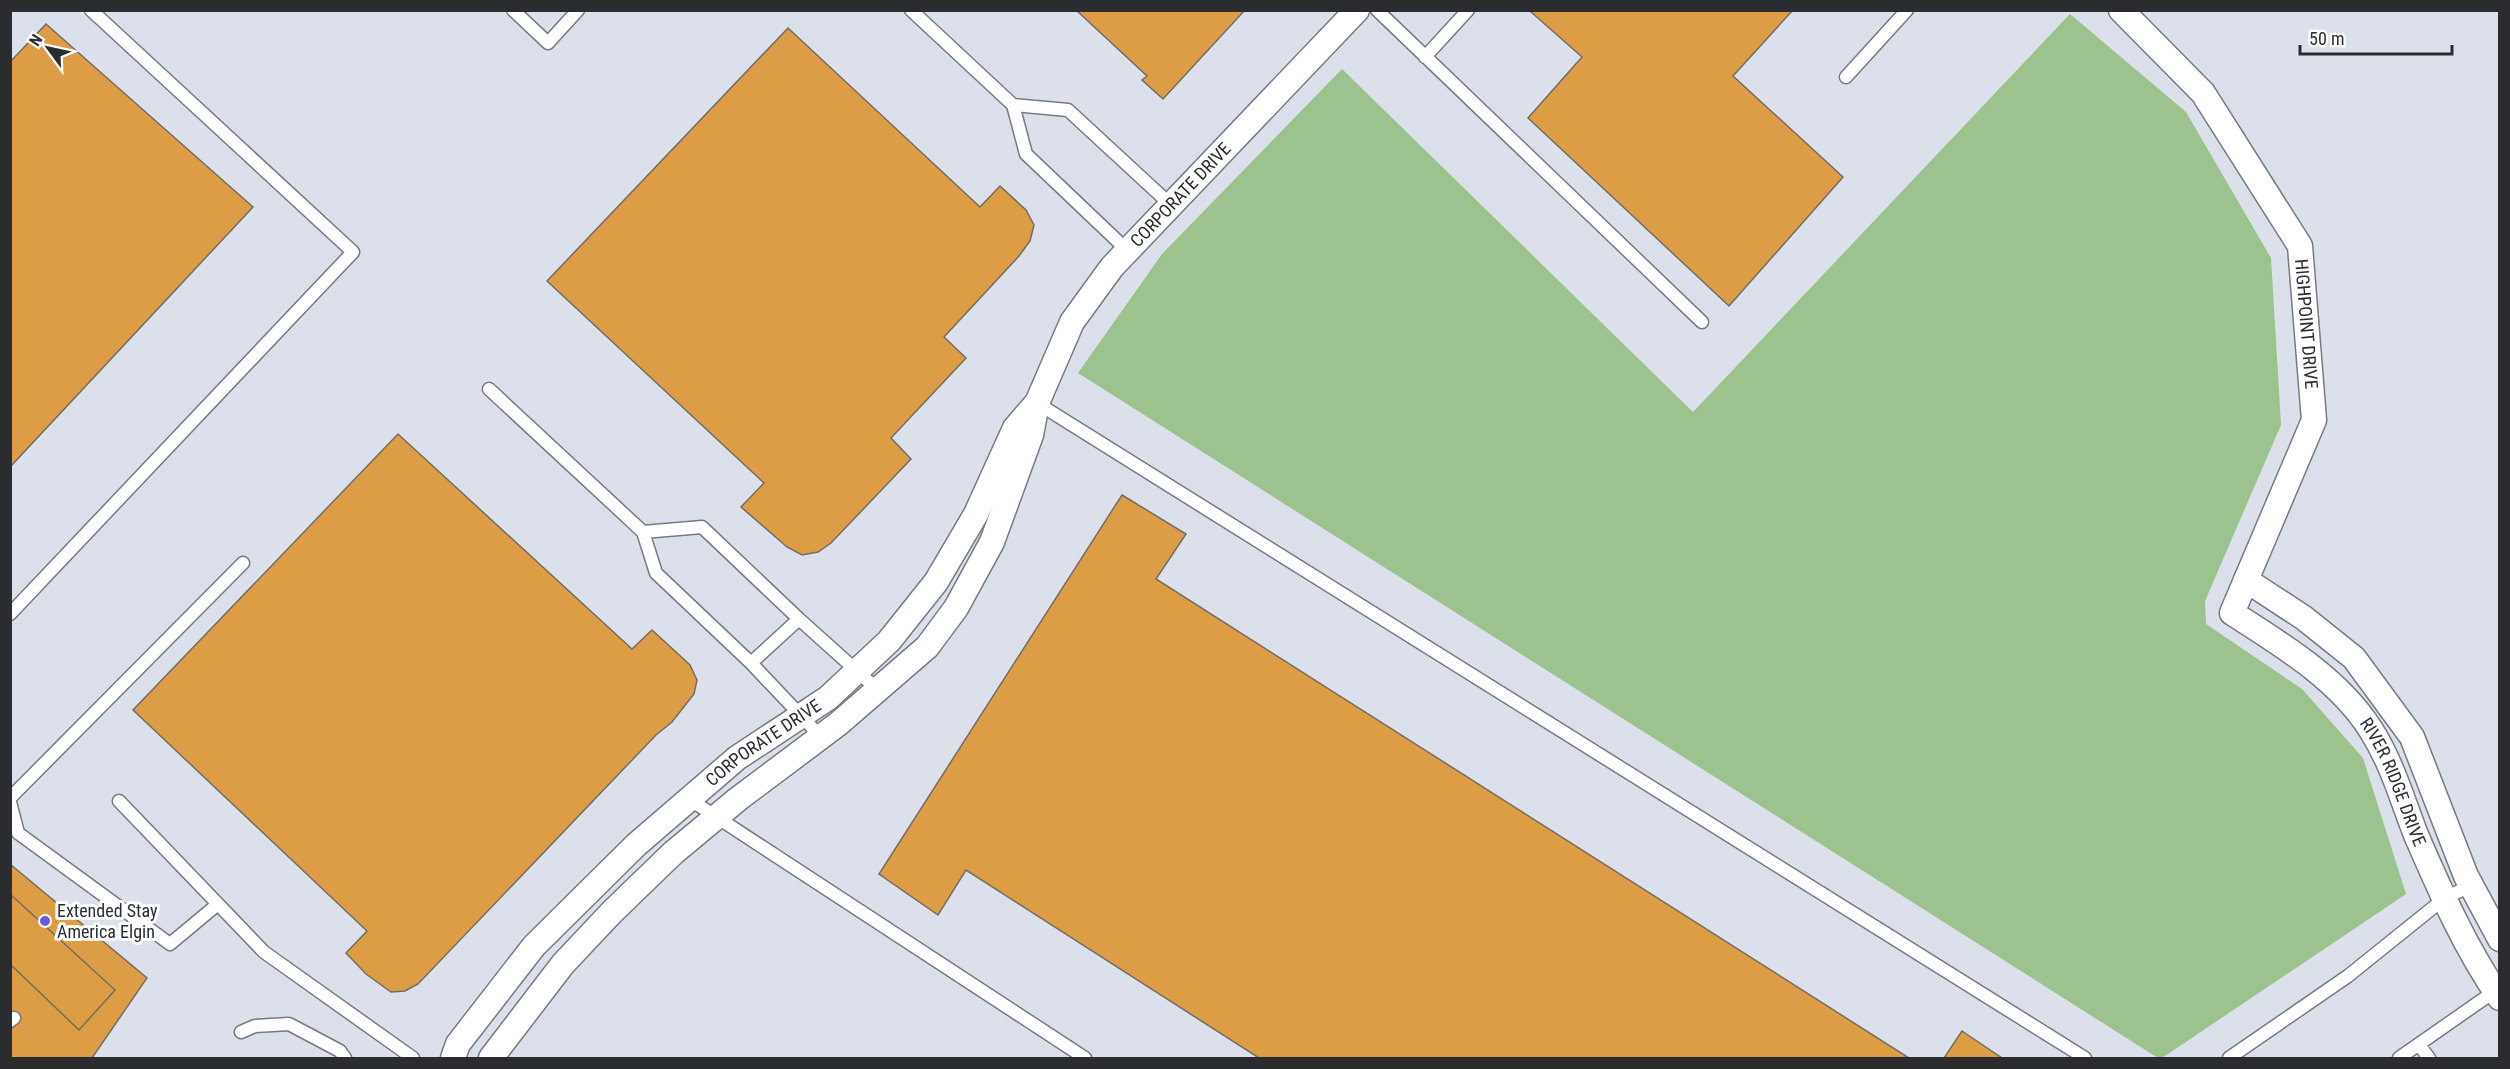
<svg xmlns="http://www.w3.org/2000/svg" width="2510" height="1069" viewBox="0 0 2510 1069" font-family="'Roboto Condensed',sans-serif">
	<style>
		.green { fill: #9cc28d }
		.building { fill: #dd9d45; stroke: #746d66; stroke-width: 1.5 }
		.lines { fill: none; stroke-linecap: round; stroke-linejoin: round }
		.lane-casing { stroke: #767a83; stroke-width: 15 }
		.street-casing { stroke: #767a83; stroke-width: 27 }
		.lane { stroke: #fff; stroke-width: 12 }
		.street { stroke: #fff; stroke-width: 24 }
		.poi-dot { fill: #6b5ad3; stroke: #fff; stroke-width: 2 }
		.labels { text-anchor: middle; stroke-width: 6; stroke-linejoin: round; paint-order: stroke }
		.street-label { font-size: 18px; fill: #2b2c30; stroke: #fff }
		.poi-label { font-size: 18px; fill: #2b2c30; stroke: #fff; text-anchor: start }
	</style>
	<rect width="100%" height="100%" fill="#dce0ea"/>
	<!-- green -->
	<path class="green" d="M2070,14L2186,112L2271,258L2281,425L2205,601L2206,624L2302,689L2363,758L2406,894L2162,1058H2158L1078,373L1162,254L1342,69L1693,412Z"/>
	<!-- building -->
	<path class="building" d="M1076,10H1245L1163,99L1142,80L1147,76Z
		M1793,10L1733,76L1843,177L1729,306L1528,118L1582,57L1530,11Z
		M46,24L253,207L10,467V62Z
		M788,28L980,207L1000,186L1026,210L1034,225L1030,241L1019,256L944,337L966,358L891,438L911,459L831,543L818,552L802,555L787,547L741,507L764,483L547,281Z
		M398,434L632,649L652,630L690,665L697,680L694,694L672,722L656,735L418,984L405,991L391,992L366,974L346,953L367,931L133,710Z
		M1122,495L1186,534L1156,579L1909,1058H1259L966,870L938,915L879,874Z
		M10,864L147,978L92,1058H10Z
		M10,894L115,990L79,1030L10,964Z
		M1962,1031L2002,1058H1944Z"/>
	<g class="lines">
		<defs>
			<path id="lane" d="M513,10L548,43L578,10
				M911,10L1013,105L1026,154L1128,251
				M1377,10L1702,322
				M1425,57L1468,10
				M1846,77L1907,10
				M1013,105L1068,110L1172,206
				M489,389L643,532L702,527L799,619L878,690
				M1037,403L2085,1058
				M643,532L656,573L751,663L821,737
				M10,614L353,252L91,10
				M751,663L799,619
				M10,798L243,563
				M689,799L1085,1058
				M119,801L264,952L413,1058
				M10,802L18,833L170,944L218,904
				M10,1021L14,1018
				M241,1032L255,1026L289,1024L340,1051L345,1058
				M2419,1045L2429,1058
				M2229,1058L2348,976L2445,898L2472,885
				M2399,1058L2495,991"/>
			<g id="street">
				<path id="s1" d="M2121,10L2203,93L2300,246L2314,420L2232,613C2282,645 2339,679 2371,730C2392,763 2402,799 2416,835C2440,890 2465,948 2500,998"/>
				<path d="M2246,580L2304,618L2354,658L2412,737L2466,876L2500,939"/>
				<path id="s2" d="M453,1058L458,1044L534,946L636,845L737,758L828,698L889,641L936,582L976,514L1015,428L1035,405"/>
				<path id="s3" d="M491,1058L563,964L612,912L673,853L738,799L838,724L927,647L956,608L992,542L1031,435L1037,403L1072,322L1112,267L1357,10"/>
			</g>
		</defs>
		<!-- lane casing -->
		<use href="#lane" class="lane-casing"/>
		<!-- street casing -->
		<use href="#street" class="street-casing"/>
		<!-- lane -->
		<use href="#lane" class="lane"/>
		<!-- street -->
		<use href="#street" class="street"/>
	</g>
	<!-- markers -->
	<circle class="poi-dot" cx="45" cy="921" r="6"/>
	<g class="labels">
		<!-- street labels -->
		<g class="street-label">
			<text dy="6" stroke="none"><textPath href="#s3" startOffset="1128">CORPORATE DRIVE</textPath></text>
			<text dy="6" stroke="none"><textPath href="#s1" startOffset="376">HIGHPOINT DRIVE</textPath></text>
			<text dy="6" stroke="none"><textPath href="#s2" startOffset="446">CORPORATE DRIVE</textPath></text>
			<text dy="6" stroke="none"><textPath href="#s1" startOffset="922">RIVER RIDGE DRIVE</textPath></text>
		</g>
		<!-- poi labels -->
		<g class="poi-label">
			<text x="57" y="917">Extended Stay<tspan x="57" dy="21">America Elgin</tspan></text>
		</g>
	</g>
	<!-- border -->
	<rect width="2510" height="1069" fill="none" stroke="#2b2c30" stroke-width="24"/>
	<!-- north arrow -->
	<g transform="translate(48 48) rotate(303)" stroke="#ffffff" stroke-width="4.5" paint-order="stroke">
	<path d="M0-4.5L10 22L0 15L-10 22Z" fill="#2b2c30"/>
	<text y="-9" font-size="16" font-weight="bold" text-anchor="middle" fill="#2b2c30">N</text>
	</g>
	<!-- scale -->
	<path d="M2300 45v9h152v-9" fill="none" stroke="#2b2c30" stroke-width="3"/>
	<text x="2309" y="45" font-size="18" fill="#2b2c30" stroke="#ffffff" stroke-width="4.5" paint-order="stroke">50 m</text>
</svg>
